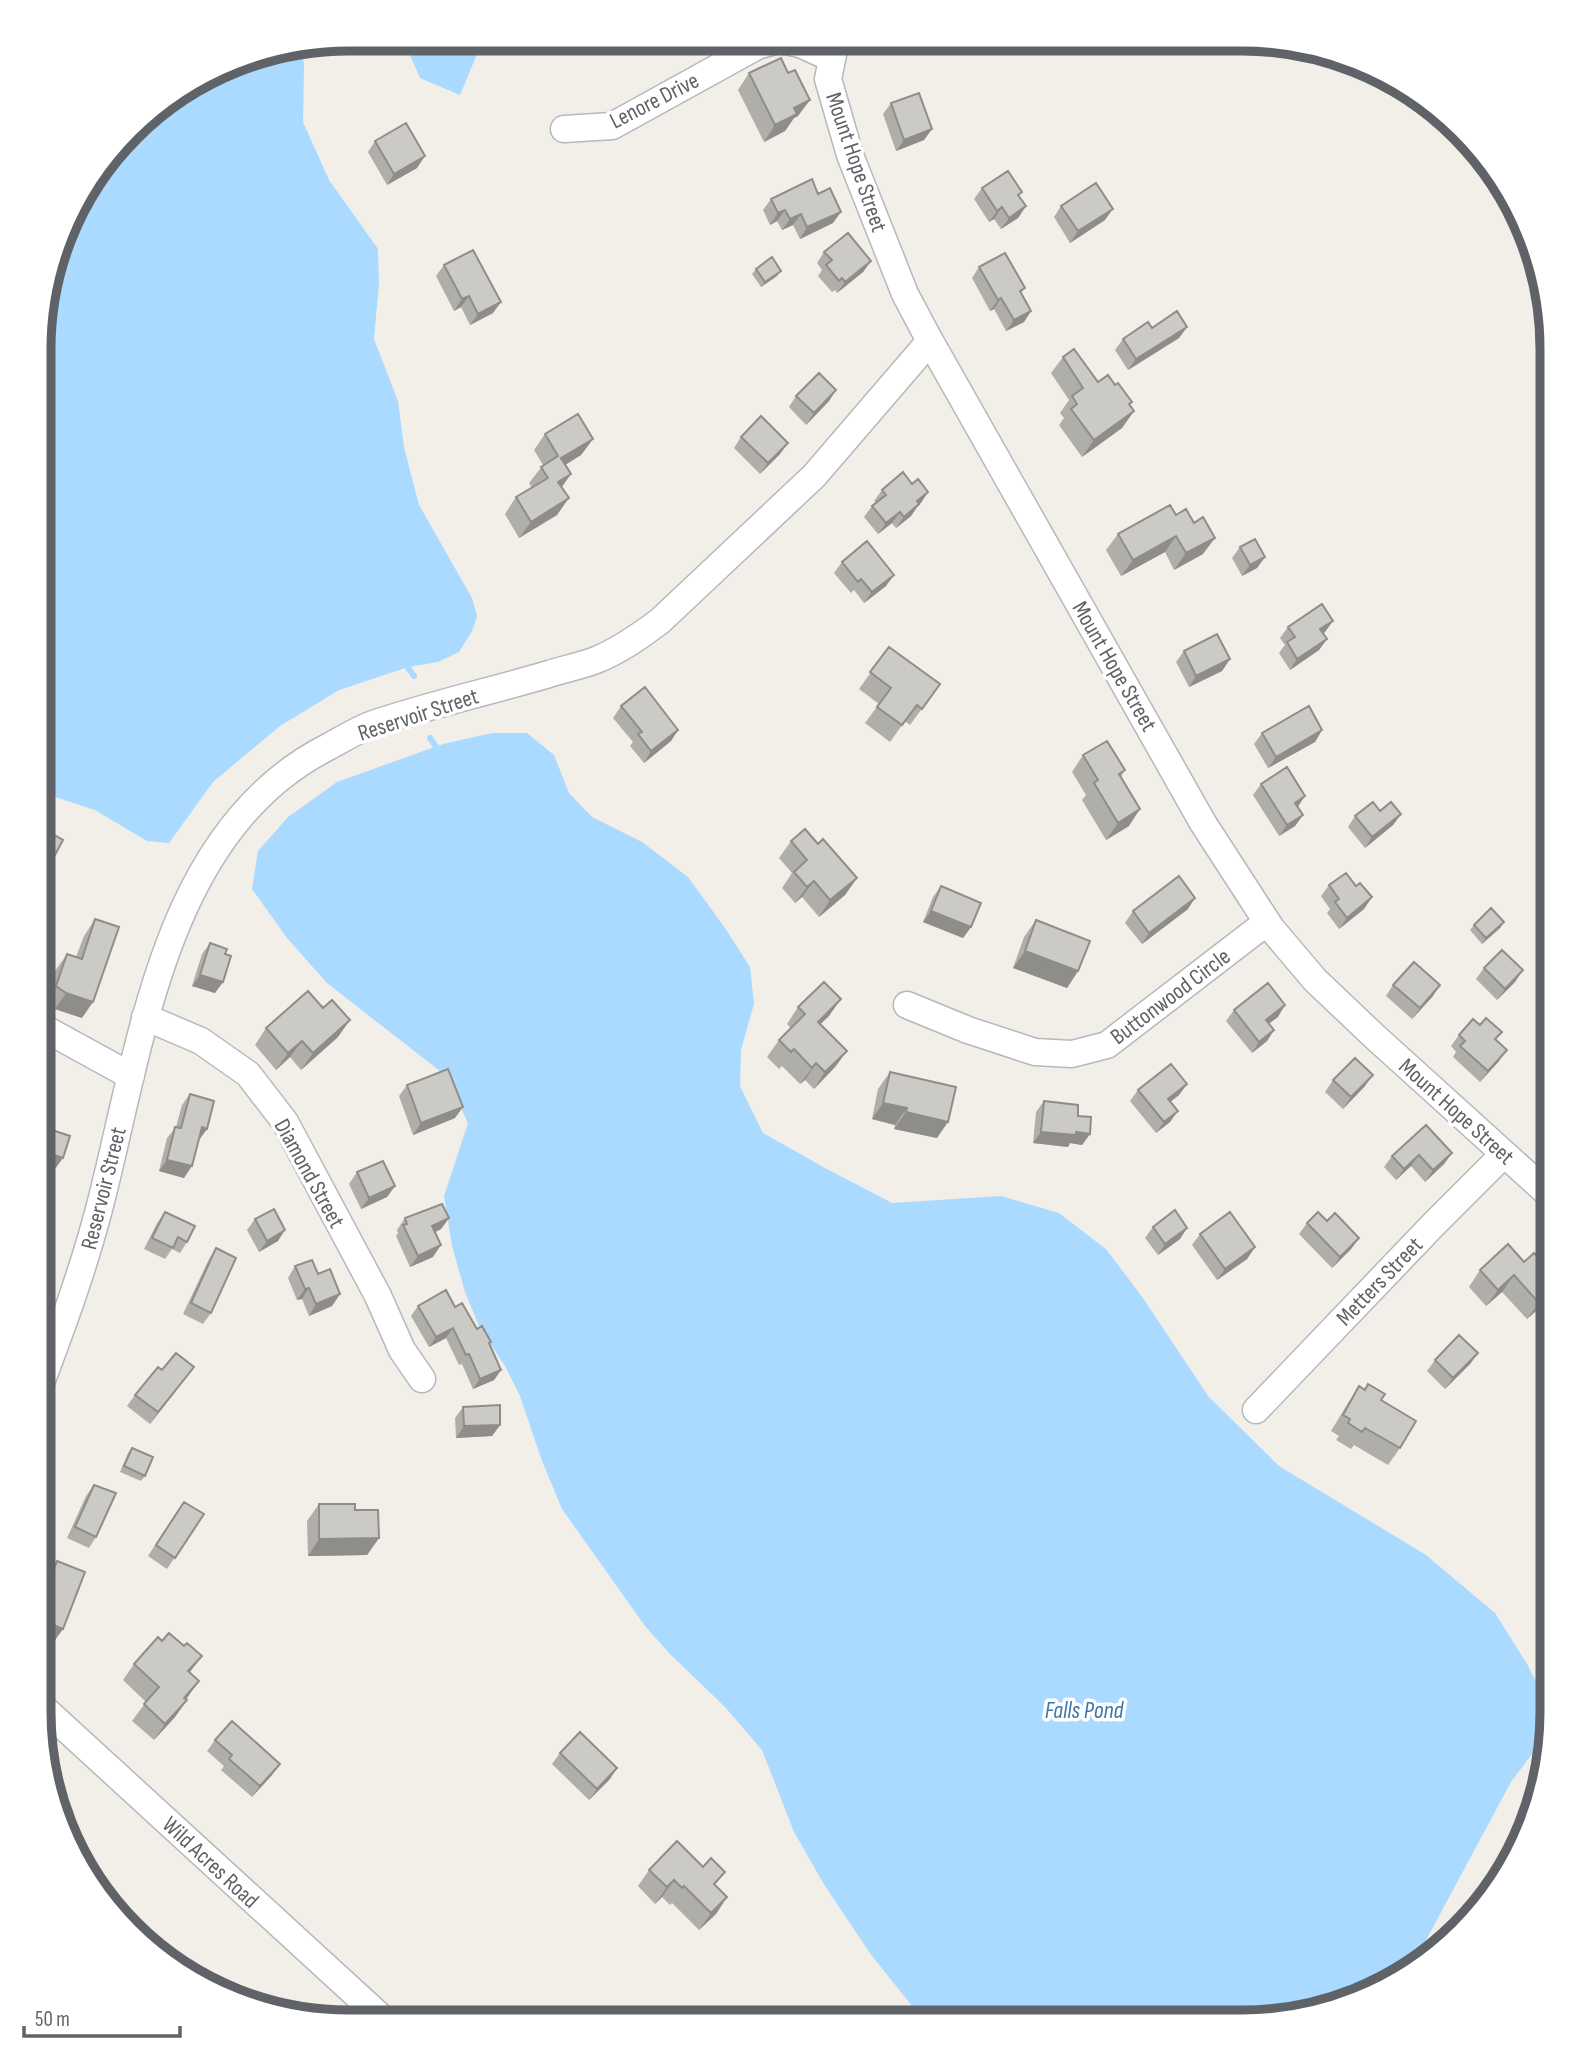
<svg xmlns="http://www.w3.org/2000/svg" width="1591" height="2061" viewBox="0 0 1591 2061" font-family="'Sofia Sans Condensed',sans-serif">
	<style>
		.water { fill: #aadaff }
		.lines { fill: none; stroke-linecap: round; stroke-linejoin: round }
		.stream { stroke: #aadaff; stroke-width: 6 }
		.minor-casing { stroke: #b5b8bc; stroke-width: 29 }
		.minor { stroke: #fff; stroke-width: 26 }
		.wall { fill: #afaea9 }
		.shaded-wall { fill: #8f8d8a }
		.building { fill: #cccac5; stroke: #8f8d8a; stroke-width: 2 }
		.labels { text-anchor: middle; stroke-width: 7; stroke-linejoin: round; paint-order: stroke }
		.street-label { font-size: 23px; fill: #5f6368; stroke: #fff }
		.water-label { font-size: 24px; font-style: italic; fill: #4174aa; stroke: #fff }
		.rim { fill: none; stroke: #5f6368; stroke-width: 9 }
	</style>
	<rect width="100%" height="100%" fill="#f1efe8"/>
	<!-- water -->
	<path class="water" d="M403,39H480V47L460,95L420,78Z
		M301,46L304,64L303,122L329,180L378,249L379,283L374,339L398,401L404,447L419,505L472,598L477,616L472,631L459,652L438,662L408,667L339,690L280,726L213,782L169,843L147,841L95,810L40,792L41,308L80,194L144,115L249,55Z
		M492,733H527L554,755L569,793L592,817L642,842L688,877L725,928L750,967L754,1004L741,1050L740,1086L763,1133L825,1168L892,1203L1001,1196L1059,1213L1106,1249L1143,1298L1208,1396L1279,1466L1426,1555L1495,1613L1527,1664L1552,1713L1541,1742L1511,1782L1410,1970L1380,1990L1243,2022H925L872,1956L825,1886L794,1832L762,1750L725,1707L670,1654L645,1626L562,1509L542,1461L520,1396L505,1366L479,1326L465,1292L452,1246L444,1196L468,1123L445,1075L327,983L287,938L252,889L258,851L288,817L337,782L443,744Z"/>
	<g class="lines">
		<!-- stream -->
		<path class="stream" d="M403,661L414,676
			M430,738L439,751"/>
		<defs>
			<path id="minor" d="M780,40L800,44L831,58
				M836,40L828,79L850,155L905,294L930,341L1203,823L1271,928L1315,980L1374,1036L1552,1197
				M564,129L612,126L757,46L778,40
				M907,1005L968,1030L1035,1052L1072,1054L1107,1045L1267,922
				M145,1017L201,1041L248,1074L285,1122L378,1296L402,1350L422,1379
				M40,1026L131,1076
				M39,1388C61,1330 82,1273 98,1213C141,1052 161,832 328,747C343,739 360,728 376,723C433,704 491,691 549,674C564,669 581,666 596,660C619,651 640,636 660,621L814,476L930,341
				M1256,1410L1433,1225L1504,1154
				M39,1704L384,2020"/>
		</defs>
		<!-- minor casing -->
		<use href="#minor" class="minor-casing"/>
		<!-- minor -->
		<use href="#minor" class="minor"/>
	</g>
	<!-- wall -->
	<path class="wall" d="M749,73H788L798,116L794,118L785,131L764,142L738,90Z
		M891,103L932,129L924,140L896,151L883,114Z
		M375,141L417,168L387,185L368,152Z
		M982,188L1022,192L1019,196L1026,206L1018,218L1001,229L994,219L989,222L974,199Z
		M818,194L833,223L800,239L793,225L782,230L777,221L770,225L763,210L771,199Z
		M1061,206L1105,220L1070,243L1054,217Z
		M824,252L871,261L863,272L837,293L835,290L832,292L818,276L822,270L817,263Z
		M444,265L493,313L470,325L461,307L454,311L436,276Z
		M979,267L1025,288L1021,293L1031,311L1024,322L1006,331L994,309L990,311L972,278Z
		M756,269L777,276L761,287L752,274Z
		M1187,327L1179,338L1128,370L1115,350L1123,339Z
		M1063,357L1098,382L1115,385L1132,402L1129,405L1134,411L1122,428L1082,457L1059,425L1064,418L1060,413L1069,400L1051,373Z
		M836,390L829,401L806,425L789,407L796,396Z
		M545,434L593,439L581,455L565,465L557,515L519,538L505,514L516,497L532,488L529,483L543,465L534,450Z
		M741,437L780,454L760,474L734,448Z
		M912,484L928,492L911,516L896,528L892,523L878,534L864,517L872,506L876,503L874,501L882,490Z
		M1176,515L1194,523L1203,554L1174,570L1165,552L1121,576L1106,550L1118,534Z
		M1240,547L1265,557L1257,568L1242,576L1232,558Z
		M842,562L886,586L864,603L854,590L851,593L834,573Z
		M1288,627L1325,632L1323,633L1327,639L1319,650L1290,670L1279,653L1285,645L1280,638Z
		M889,647L940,684L910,725L905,721L890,742L865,723L879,704L859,689Z
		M1184,651L1230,659L1222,671L1189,687L1176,662Z
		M621,706L678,730L671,741L644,763L630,746L633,742L613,718Z
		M1322,730L1315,742L1268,768L1254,744L1262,733Z
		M1083,755L1125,770L1121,777L1129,826L1106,840L1082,800L1086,795L1072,772Z
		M1261,784L1305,796L1298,807L1303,815L1295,826L1279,836L1253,795Z
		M1380,811L1401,814L1393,825L1365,848L1348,827L1355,816Z
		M40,827L46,872L40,881Z
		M791,841L818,844L857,878L845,895L819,917L802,897L795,903L782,888L792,873L779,858Z
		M1329,885L1356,886L1372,897L1364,909L1339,929L1327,913L1330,909L1321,896Z
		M941,886L971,927L963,938L923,922L933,897Z
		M1188,909L1142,944L1125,923L1133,911Z
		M95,919L82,1018L55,1009L44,1003L55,971L67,954L76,957L84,936Z
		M1036,920L1078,971L1067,988L1013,968L1024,937Z
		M1504,922L1500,928L1482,944L1470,930L1474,925Z
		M210,943L223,982L215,993L192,986L202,954Z
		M1484,968L1515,982L1497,1000L1476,979Z
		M1393,985L1433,996L1412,1019L1386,996Z
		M798,1007L829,1016L820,1024L847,1051L835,1067L814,1089L805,1080L800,1084L782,1066L779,1069L767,1057L779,1040L791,1028L787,1024Z
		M1234,1010L1278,1017L1269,1023L1274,1030L1267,1041L1252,1053L1226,1021Z
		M266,1028L338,1037L301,1070L290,1057L276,1070L255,1045Z
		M1459,1035L1496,1040L1499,1061L1480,1082L1453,1057L1456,1052L1451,1046Z
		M890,1072L937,1138L894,1129L895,1125L872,1119L878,1089Z
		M1333,1080L1365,1086L1343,1109L1325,1092Z
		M1187,1084L1179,1095L1170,1102V1122L1156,1133L1130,1101L1138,1090Z
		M407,1085L455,1118L413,1135L399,1096Z
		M190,1094L207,1129L199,1140L184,1178L159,1171L167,1138L176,1127L182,1105Z
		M1044,1101L1078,1116L1090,1134L1082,1145L1070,1143L1068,1147L1033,1143L1036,1112Z
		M1452,1153L1444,1164L1425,1182L1411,1166L1396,1180L1384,1167L1392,1156Z
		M357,1172L395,1186L387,1197L361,1209L349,1184Z
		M165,1212L187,1242L180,1253L172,1249L165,1259L144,1249L157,1223Z
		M405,1218H449L441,1229L435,1232L433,1257L410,1267L396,1236L398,1233L397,1230Z
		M255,1219L278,1241L259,1252L247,1230Z
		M1327,1221L1359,1238L1351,1249L1332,1268L1299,1234L1307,1223Z
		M1153,1227L1187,1228L1180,1239L1158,1255L1145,1238Z
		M1200,1234L1255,1247L1247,1259L1217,1280L1192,1245Z
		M216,1248L211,1313L203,1324L183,1314L209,1259Z
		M1524,1262L1552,1272V1296L1527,1319L1502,1292L1486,1306L1469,1287L1480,1270Z
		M295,1266L318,1274L340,1294L332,1306L309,1316L302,1299L297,1300L288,1278Z
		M418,1306L455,1307L491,1342L490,1344L501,1370L494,1380L473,1389L462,1364L459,1365L446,1338L429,1347L411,1316Z
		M1478,1353L1470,1364L1445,1389L1427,1371L1435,1360Z
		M194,1367L150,1424L127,1406L135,1395L162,1370Z
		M1359,1386L1381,1400L1400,1448L1388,1465L1354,1445L1351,1449L1336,1440L1339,1436L1331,1431L1348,1403Z
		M463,1407L500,1425L492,1436L456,1438L455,1418Z
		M132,1448L145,1476L141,1481L120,1472L128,1453Z
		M94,1485L96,1537L89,1548L67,1538L86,1496Z
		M319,1504L355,1510L379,1538L367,1555L308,1556L307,1521Z
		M176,1513L204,1514L167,1569L148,1556Z
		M57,1561L63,1629L55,1640L39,1634L40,1607H39V1599L49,1572Z
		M134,1664L190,1673L187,1700L175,1717L154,1740L132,1721L146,1702L123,1680Z
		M215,1740L280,1764L272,1775L252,1797L221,1770L224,1766L207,1751Z
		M560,1753L610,1779L589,1800L552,1764Z
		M649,1870L716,1886L727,1897L716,1914L699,1930L672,1903L670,1905L662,1897L655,1904L638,1886Z"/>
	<!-- shaded-wall -->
	<path class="shaded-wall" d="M810,100L798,116L794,118L785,131L764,142L775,125L794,108Z
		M932,129L924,140L896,151L904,140Z
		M425,156L417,168L387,185L394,174Z
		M1026,206L1018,218L1001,229L1009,218Z
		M1002,207L994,219L989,222L997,211Z
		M1113,209L1105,220L1070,243L1078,231Z
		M785,210L777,221L770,225L778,213Z
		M841,212L833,223L800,239L807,227Z
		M801,214L793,225L782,230L790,219Z
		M871,261L863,272L837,293L845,282Z
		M781,271L777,276L761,287L765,282Z
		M469,296L461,307L454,311L462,299Z
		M1001,298L994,309L990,311L998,300Z
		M501,302L493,313L470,325L478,314Z
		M1031,311L1024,322L1006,331L1014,320Z
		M1187,327L1179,338L1128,370L1136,359Z
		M836,390L829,401L806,425L814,413Z
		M1134,411L1122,428L1082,457L1094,440Z
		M593,439L581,455L549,475L561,458Z
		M788,443L780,454L760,474L768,463Z
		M571,474L559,491L558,482Z
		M928,492L921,503L909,513L917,501Z
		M569,498L557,515L519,538L531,522Z
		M919,504L911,516L896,528L904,517Z
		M900,512L892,523L878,534L886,523Z
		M1176,536L1165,552L1121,576L1133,560Z
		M1215,538L1203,554L1174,570L1186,553Z
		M1265,557L1257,568L1242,576L1250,565Z
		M894,575L886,586L864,603L872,592Z
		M1333,621L1325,632L1312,640L1320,629Z
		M1327,639L1319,650L1290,670L1297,659Z
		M1230,659L1222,671L1189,687L1196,676Z
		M678,730L671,741L644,763L651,751Z
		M1322,730L1315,742L1268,768L1276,757Z
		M1305,796L1297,807L1295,803Z
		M1140,809L1129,826L1106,840L1118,823Z
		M1401,814L1393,825L1365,848L1372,837Z
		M1303,815L1295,826L1279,836L1287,825Z
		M857,878L845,895L819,917L830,900Z
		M814,881L802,897L795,903L807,887Z
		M1372,897L1364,909L1339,929L1347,918Z
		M1195,898L1188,909L1142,944L1149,933Z
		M931,911L971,927L963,938L923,922Z
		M1504,922L1500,928L1482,944L1486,938Z
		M1025,951L1078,971L1067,988L1013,968Z
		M1523,970L1515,982L1497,1000L1505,989Z
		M200,975L223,982L215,993L192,986Z
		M1440,985L1433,996L1412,1019L1420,1008Z
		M66,993L93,1002L82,1018L55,1009Z
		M841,999L829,1016L806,1038L818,1022Z
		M1285,1005L1278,1017L1259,1031L1266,1020Z
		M350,1020L338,1037L301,1070L313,1053Z
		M1274,1030L1267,1041L1252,1053L1259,1042Z
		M302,1041L290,1057L276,1070L288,1053Z
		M1507,1050L1499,1061L1480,1082L1488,1071Z
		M847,1051L835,1067L814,1089L825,1072Z
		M816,1063L805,1080L800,1084L812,1068Z
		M1373,1075L1365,1086L1343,1109L1351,1097Z
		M1187,1084L1179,1095L1160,1110L1168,1099Z
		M883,1103L907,1108L895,1125L872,1119Z
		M463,1107L455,1118L413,1135L421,1123Z
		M1178,1111L1170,1122L1156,1133L1164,1122Z
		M906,1112L948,1122L937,1138L894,1129Z
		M202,1127L207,1129L199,1140Z
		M1041,1132H1076L1090,1134L1082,1145L1070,1143L1068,1147L1033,1143Z
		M40,1150L63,1158L55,1169L40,1164Z
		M1452,1153L1444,1164L1425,1182L1433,1170Z
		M1419,1155L1411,1166L1396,1180L1404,1169Z
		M167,1160L192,1166L184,1178L159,1171Z
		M395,1186L387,1197L361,1209L369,1198Z
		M449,1218L441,1229L424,1238L432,1226Z
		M1187,1228L1180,1239L1158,1255L1165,1244Z
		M285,1230L278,1241L259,1252L267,1241Z
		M1359,1238L1351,1249L1332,1268L1340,1257Z
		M441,1245L433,1257L410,1267L418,1256Z
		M1255,1247L1247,1259L1217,1280L1225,1269Z
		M1514,1275L1502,1292L1486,1306L1498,1290Z
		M309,1288L302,1299L297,1300L305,1289Z
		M1552,1291V1296L1550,1299L1527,1319L1539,1303Z
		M340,1294L332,1306L309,1316L316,1304Z
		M453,1328L446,1338L429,1347L436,1337Z
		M1478,1353L1470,1364L1445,1389L1453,1378Z
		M194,1367L186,1378L150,1424L158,1412Z
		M501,1370L494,1380L473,1389L480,1379Z
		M500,1425L492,1436L456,1438L464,1426Z
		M379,1538L367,1555L308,1556L319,1539Z
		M44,1595L47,1596L40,1607H39V1602Z
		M39,1619L63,1629L55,1640L39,1634Z
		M202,1656L190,1672L176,1688L188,1671Z
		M199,1681L187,1698L172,1714L184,1698Z
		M187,1700L175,1717L154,1740L165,1724Z
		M280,1764L272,1775L252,1797L260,1786Z
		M617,1768L610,1779L589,1800L597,1789Z
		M674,1880L662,1897L655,1904L667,1887Z
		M727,1897L716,1914L699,1930L711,1913Z"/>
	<!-- building -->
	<path class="building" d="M781,58L788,73L795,70L810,100L794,108L797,114L775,125L749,73Z
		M919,93L932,129L904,140L891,103Z
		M406,123L425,156L394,174L375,141Z
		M1008,171L1022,192L1018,195L1026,206L1009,218L1002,207L997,211L982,188Z
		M812,179L818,194L830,188L841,212L807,227L801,214L790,219L785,210L778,213L771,199Z
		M1096,183L1113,209L1078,231L1061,206Z
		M848,233L871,261L845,282L842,278L839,281L826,265L832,260L824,252Z
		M473,250L501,302L478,314L469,296L462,299L444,265Z
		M1005,253L1025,288L1020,291L1031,311L1014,320L1001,298L998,300L979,267Z
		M772,257L781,271L765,282L756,269Z
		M1177,311L1187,327L1136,359L1123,339L1148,322L1152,328Z
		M1074,349L1098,382L1108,375L1115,385L1118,383L1132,402L1129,404L1134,411L1094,440L1071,409L1077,404L1072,396L1083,388L1063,357Z
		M819,373L836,390L814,413L796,396Z
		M578,414L593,439L561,458L571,474L558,482L569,498L531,522L516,497L548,478L541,467L558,456L545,434Z
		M761,416L788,443L768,463L741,437Z
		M903,472L912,484L918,479L928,492L917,501L919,504L904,517L900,512L886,523L872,506L886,495L882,490Z
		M1170,505L1176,515L1186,509L1194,523L1203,517L1215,538L1186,553L1176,536L1133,560L1118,534Z
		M1255,539L1265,557L1250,565L1240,547Z
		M867,541L894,575L872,592L861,579L858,582L842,562Z
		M1322,604L1333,621L1320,629L1327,639L1297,659L1287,642L1295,637L1288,627Z
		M1217,634L1230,659L1196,676L1184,651Z
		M889,647L940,684L922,709L917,705L902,725L877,707L891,688L870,672Z
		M645,687L678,730L651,751L638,734L642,732L621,706Z
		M1309,706L1322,730L1276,757L1262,733Z
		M1107,741L1125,770L1119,774L1140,809L1118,823L1094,783L1098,780L1083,755Z
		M1287,767L1305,796L1295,803L1303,815L1287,825L1261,784Z
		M1373,802L1380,811L1391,802L1401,814L1372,837L1355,816Z
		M40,827L63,840L46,872L40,869Z
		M805,829L818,844L823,839L857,878L830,900L814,881L807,887L794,872L807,860L791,841Z
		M1346,873L1356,886L1360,883L1372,897L1347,918L1335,902L1339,899L1329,885Z
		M1179,876L1195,898L1149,933L1133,911Z
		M941,886L981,903L971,927L931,911Z
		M1491,908L1504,922L1486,938L1474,925Z
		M95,919L119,927L93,1002L66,993L56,986L67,954L82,959Z
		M1036,920L1090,941L1078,971L1025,951Z
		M210,943L227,949L225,954L231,956L223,982L200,975Z
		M1502,950L1523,970L1505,989L1484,968Z
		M1414,962L1440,985L1420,1008L1393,985Z
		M824,982L841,999L818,1022L847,1051L825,1072L816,1063L812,1068L794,1049L791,1052L779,1040L805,1014L798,1007Z
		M1268,983L1285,1005L1266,1020L1274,1030L1259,1042L1234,1010Z
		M308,991L323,1008L332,1000L350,1020L313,1053L302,1041L288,1053L266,1028Z
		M1486,1018L1502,1032L1495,1039L1507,1050L1488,1071L1460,1046L1465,1041L1459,1035L1473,1019L1480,1025Z
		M1355,1058L1373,1075L1351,1097L1333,1080Z
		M1171,1064L1187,1084L1168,1099L1178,1111L1164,1122L1138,1090Z
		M448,1069L463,1107L421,1123L407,1085Z
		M890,1072L956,1087L948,1122L906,1112L907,1108L883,1103Z
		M190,1094L214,1101L207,1129L202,1127L192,1166L167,1160L175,1127L181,1128Z
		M1044,1101L1078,1105V1116L1091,1117L1090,1134L1076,1132V1135L1041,1132Z
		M1426,1125L1452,1153L1433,1170L1419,1155L1404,1169L1392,1156Z
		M43,1127L70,1136L63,1158L40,1150V1138Z
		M383,1161L395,1186L369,1198L357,1172Z
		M40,1193L46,1195L39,1211Z
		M442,1204L449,1218L432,1226L441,1245L418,1256L403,1225L407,1224L405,1218Z
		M274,1209L285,1230L267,1241L255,1219Z
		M1175,1210L1187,1228L1165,1244L1153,1227Z
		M165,1212L195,1226L187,1242L178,1237L173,1248L152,1238Z
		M1230,1212L1255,1247L1225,1269L1200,1234Z
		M1318,1212L1327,1221L1335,1213L1359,1238L1340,1257L1307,1223Z
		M1508,1244L1524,1262L1534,1253L1552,1272V1291L1539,1303L1514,1275L1498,1290L1480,1270Z
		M216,1248L236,1258L211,1313L191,1303Z
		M312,1260L318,1274L330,1269L340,1294L316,1304L309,1288L305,1289L295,1266Z
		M446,1290L455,1307L462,1303L477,1329L482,1326L491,1342L489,1343L501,1370L480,1379L469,1354L466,1355L453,1328L436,1337L418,1306Z
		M1459,1335L1478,1353L1453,1378L1435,1360Z
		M176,1353L194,1367L158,1412L135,1395L158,1367L162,1370Z
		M1368,1384L1385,1394L1381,1400L1416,1421L1400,1448L1365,1428L1362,1432L1348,1423L1350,1419L1343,1415L1359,1386L1365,1390Z
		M500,1405V1425L464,1426L463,1407Z
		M132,1448L153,1457L145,1476L124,1466Z
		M94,1485L116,1493L96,1537L75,1527Z
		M184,1502L204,1514L175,1558L156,1545Z
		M319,1504H355V1510H378L379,1538L319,1539Z
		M57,1561L85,1572L63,1629L39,1619L47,1596L44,1595Z
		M169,1633L184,1646L187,1643L202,1656L188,1671L199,1681L184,1698L187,1700L165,1724L144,1704L159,1687L134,1664L158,1637L162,1641Z
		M232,1721L280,1764L260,1786L229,1759L232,1755L215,1740Z
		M580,1732L617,1768L597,1789L560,1753Z
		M677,1841L703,1867L711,1858L725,1872L714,1884L727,1897L711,1913L684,1886L682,1888L674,1880L667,1887L649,1870Z"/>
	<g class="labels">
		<!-- street labels -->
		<g class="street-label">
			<text transform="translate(654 100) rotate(-27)" y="8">Lenore Drive</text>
			<text transform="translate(857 162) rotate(71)" y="8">Mount Hope Street</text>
			<text transform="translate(1115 666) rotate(60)" y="8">Mount Hope Street</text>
			<text transform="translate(418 714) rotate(-18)" y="8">Reservoir Street</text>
			<text transform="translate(1170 996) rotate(-37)" y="8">Buttonwood Circle</text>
			<text transform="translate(1457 1111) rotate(42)" y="8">Mount Hope Street</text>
			<text transform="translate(310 1173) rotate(61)" y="8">Diamond Street</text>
			<text transform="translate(103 1188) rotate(-76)" y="8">Reservoir Street</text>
			<text transform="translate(1379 1281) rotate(-46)" y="8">Metters Street</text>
			<text transform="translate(211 1862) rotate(43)" y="8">Wild Acres Road</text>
		</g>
		<!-- water labels -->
		<g class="water-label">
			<text x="1084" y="1718">Falls Pond</text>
		</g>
	</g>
	<!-- crop -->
	<path d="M0 0H1591V2061H0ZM349 51H1242A298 298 0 0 1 1540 349V1712A298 298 0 0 1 1242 2010H349A298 298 0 0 1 51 1712V349A298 298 0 0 1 349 51Z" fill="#fff" fill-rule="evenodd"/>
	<path class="rim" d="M349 51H1242A298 298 0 0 1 1540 349V1712A298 298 0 0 1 1242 2010H349A298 298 0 0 1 51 1712V349A298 298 0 0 1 349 51Z"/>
	<!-- scale -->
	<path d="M24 2026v10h156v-10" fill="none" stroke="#5f6368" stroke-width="3.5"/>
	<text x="35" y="2026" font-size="21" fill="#5f6368" stroke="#ffffff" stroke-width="5" paint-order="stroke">50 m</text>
</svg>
